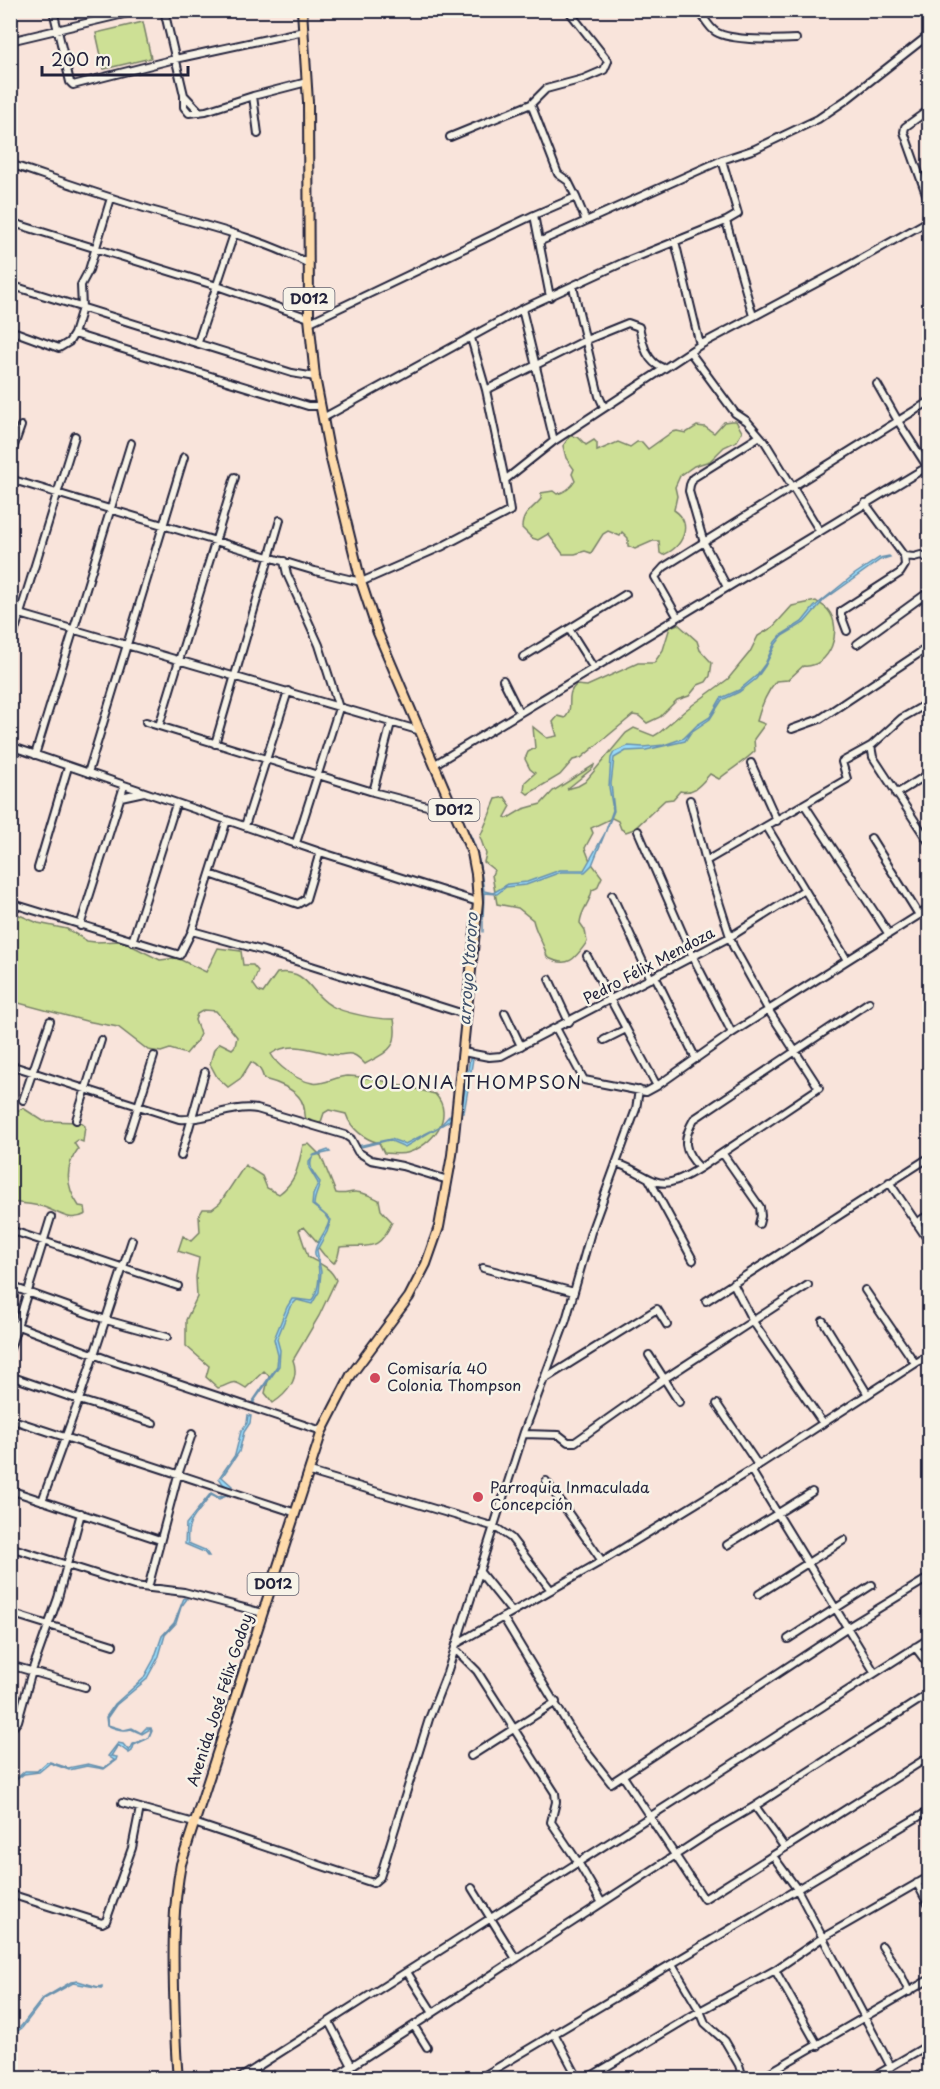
<svg xmlns="http://www.w3.org/2000/svg" width="940" height="2089" viewBox="0 0 940 2089" font-family="'Playpen Sans',sans-serif">
	<style>
		.green { fill: #cde095; stroke: #788168; stroke-width: 1.5 }
		.water { fill: #97daf9; stroke: #6890ad; stroke-width: 1.5 }
		.lines { fill: none; stroke-linecap: round; stroke-linejoin: round }
		.stream { stroke: #6890ad; stroke-width: 1.5 }
		.minor-casing { stroke: #22223b; stroke-width: 10 }
		.major-casing { stroke: #22223b; stroke-width: 12 }
		.minor { stroke: #f7f3e8; stroke-width: 6 }
		.major { stroke: #fedbac; stroke-width: 8 }
		.poi-dot { fill: #d1495b; stroke: #f7f3e8; stroke-width: 2 }
		.labels { text-anchor: middle; stroke-width: 5; stroke-linejoin: round; paint-order: stroke }
		.shield { fill: #f7f3e8; stroke: #62616f; stroke-width: 1.5 }
		.shield-label { font-size: 14px; font-weight: bold; fill: #22223b }
		.street-label { font-size: 15px; fill: #22223b; stroke: #f7f3e8 }
		.poi-label { font-size: 15px; fill: #22223b; stroke: #f7f3e8; text-anchor: start }
		.water-label { font-size: 16px; font-style: italic; fill: #3f506a; stroke: #f7f3e8 }
		.quarter-label { font-size: 18px; letter-spacing: 1.5px; fill: #22223b; stroke: #f7f3e8 }
	</style>
	<rect width="100%" height="100%" fill="#f9e4db"/>
	<filter id="ink" filterUnits="userSpaceOnUse"><feTurbulence type="fractalNoise" baseFrequency=".0167" numOctaves="2"/><feDisplacementMap in="SourceGraphic" scale="12" xChannelSelector="R" yChannelSelector="G"/><feConvolveMatrix kernelMatrix="1 2 1 2 8 2 1 2 1" color-interpolation-filters="sRGB"/></filter>
	<g filter="url(#ink)">
		<!-- green -->
		<path class="green" d="M143,22L151,58L104,69L96,33Z
			M731,421H736L742,432L737,441L724,447L710,461L694,466L680,476L675,487L677,496L674,510C694,523 683,548 663,555L660,553L659,541H653L635,549L628,546V538L622,532L620,536L608,531L603,534L591,553L585,551L575,554H563L548,534L538,540L532,538L522,528C522,513 533,509 541,499V493L553,491L557,494C565,492 571,488 575,481L572,474L574,469L566,458L563,446L570,436L578,437L586,445L594,440L597,443V451L618,442L630,447L637,442H642L648,449L672,432L677,431L686,433L697,426L705,427L714,433L724,422Z
			M816,601C820,604 825,606 828,610C844,629 830,669 803,666L788,680L776,681C766,693 761,706 757,721L765,724L754,739L755,751C744,762 731,769 719,779L710,774C701,784 695,794 680,791L673,799L665,800L634,829L626,832L621,829L618,821L612,818L591,828L593,833L585,848L590,861L602,877L597,888L592,890C591,902 581,909 580,923L585,930L587,942C575,959 568,969 547,957C544,943 536,934 533,920L518,908L497,904L492,875L494,870L484,862L486,854L480,837L496,799L505,797L511,806L505,817L508,818L523,809L541,804L553,791L594,765L593,768L567,789L578,786L585,782L626,733L634,728L654,736L659,733L687,709L728,679L750,652L758,636L773,627L792,606Z
			M678,624L697,641L700,650L712,663L710,676L706,682L698,685L689,696L677,700L660,717L647,723L639,716L633,715L581,758L573,760L560,775L528,794L524,791L525,782L535,773L530,769L525,759L528,752L535,748L533,727L547,738L557,736L553,722L558,716L565,718C575,708 564,695 576,685L587,686L638,663H654L663,650L670,627Z
			M10,911L38,923L67,929L87,941L95,942L122,941L160,960L177,958L206,972L218,948L241,951L243,965H253L258,971L253,984L258,991L263,993L277,973C309,969 308,992 330,1005C342,1013 380,1020 394,1019C399,1049 388,1051 365,1064C349,1046 347,1058 331,1054C310,1049 289,1041 271,1054C278,1067 297,1080 312,1083C323,1086 335,1076 348,1076C376,1077 407,1087 435,1094C456,1116 432,1146 407,1153C400,1155 391,1153 384,1153L379,1143C364,1139 351,1129 346,1114L329,1110L324,1113L321,1122L315,1128C299,1118 309,1113 301,1100C295,1089 276,1082 264,1079C262,1071 259,1065 251,1062L241,1078L228,1087L217,1077L210,1064L214,1049L220,1043L232,1049L235,1046L237,1037L216,1011L204,1010L197,1014L195,1020L200,1034L196,1042L186,1054L170,1049L161,1052L148,1050L118,1027L86,1021L11,1001Z
			M23,1108L43,1121L80,1122L85,1126L83,1142L78,1140L74,1143L78,1149C64,1168 66,1187 79,1206L85,1207L86,1214C68,1224 57,1210 40,1206C31,1204 20,1203 11,1202L10,1109L14,1112Z
			M309,1144L321,1156L336,1193C346,1195 347,1192 355,1192C364,1192 371,1196 379,1200L381,1210L392,1222C378,1254 368,1244 340,1247L338,1256L334,1263L324,1255L317,1246L319,1244L304,1227L299,1230L308,1257C319,1263 330,1267 336,1280L319,1316L293,1360C300,1378 288,1393 273,1403L265,1393L269,1376L264,1371L246,1388C230,1377 232,1385 218,1388L206,1377L209,1366L186,1346V1320L197,1297L196,1277L199,1258L178,1251L183,1236L191,1241L200,1232L199,1216L203,1209H212L220,1203L245,1165L262,1176L267,1188L279,1194C297,1181 298,1166 303,1145Z"/>
		<!-- water -->
		<path class="water" d="M889,556L890,557L880,560L824,600L804,623L782,636L776,644L765,666L756,679L739,692L722,700L710,719L691,732L685,741L646,750L626,751L614,758L611,784L614,811L592,865L585,872H561L526,885L506,887L497,894L484,893L483,920C483,884 478,860 464,826C477,839 481,871 484,891L493,893L508,884L527,882L560,870H584L605,833L613,810L609,787L611,758L614,752L628,746L643,747L664,745L684,738L697,725L710,717L721,698L739,690L756,676L765,664L775,642L781,635L802,622L814,607L855,574L879,558Z
			M470,1058L473,1059L464,1113H461Z
			M453,1112V1116L449,1121L405,1147L389,1140L357,1148V1146L391,1139L405,1144L439,1127Z
			M328,1150L330,1152L313,1156C307,1166 314,1174 320,1182C319,1190 314,1196 314,1205L331,1220L327,1232L317,1250L321,1272L319,1292L312,1304L297,1300L290,1307L277,1339L280,1350L279,1366L254,1401V1405L251,1404L253,1401L277,1366L278,1355L274,1339L287,1307L292,1299H296L311,1301C319,1292 320,1276 318,1264C318,1259 314,1257 315,1251C317,1240 327,1232 329,1221L325,1215L312,1205L313,1195L318,1183L309,1168V1161L314,1155Z
			M248,1415L251,1416L250,1423L244,1432L239,1452L222,1477L232,1486L231,1490L228,1489V1487L223,1484L219,1478L235,1455L241,1431L247,1423Z
			M211,1493L218,1497L229,1495L219,1499L211,1495C199,1513 185,1520 188,1543L205,1550L209,1556H207L204,1552L185,1544L186,1524Z
			M184,1598L187,1599L181,1607L176,1623L165,1635L159,1656L146,1680L116,1705L107,1718L108,1725L124,1730L132,1728L141,1733L146,1728H151L152,1731L149,1738L134,1745L132,1751L129,1753L118,1745L111,1756L117,1757L116,1760L104,1769L87,1766L69,1770L50,1763L39,1772L24,1774L11,1784L14,1794L11,1801L13,1795L11,1783L25,1771H37L47,1762H50L68,1768L88,1764L104,1768L114,1760L108,1756L118,1743L123,1744L129,1751L133,1744L148,1738L151,1731L150,1729L142,1734L131,1729C123,1732 115,1729 107,1725L106,1717L115,1704L143,1679L154,1659L162,1636L174,1623Z
			M78,1981L98,1987L102,1986V1988L73,1983L44,1999L22,2028L11,2036L22,2025L42,1999L71,1982Z"/>
		<g class="lines">
			<!-- stream -->
			<path class="stream" d="M483,932V921"/>
			<defs>
				<path id="minor" d="M53,10L70,82L73,85L175,59L304,31
					M164,10L184,95V107L189,113L206,111L253,96L307,82
					M698,10C704,17 709,28 716,32C731,41 777,40 796,39
					M10,41L141,10
					M184,95L200,112
					M253,96L258,134
					M531,104L546,89L583,79L604,70L608,61L568,10
					M930,109L905,127L904,132L930,205
					M450,137L531,104L558,174L568,181L576,197
					M722,160L738,214L726,221
					M10,164C58,180 106,197 154,211C206,226 261,238 309,264
					M534,215L576,197L586,221L541,241
					M586,221L722,160L755,149L818,119L846,100L930,34
					M10,222L217,286L309,318
					M675,241L700,345
					M10,285L292,373L315,377
					M573,287L599,396L604,407
					M522,309L554,441
					M310,322L534,215L550,297
					M10,330L59,348L69,342L74,334L82,308L81,285L89,270L111,198
					M74,334L308,406H321
					M471,338L486,390L586,340L628,323L639,327C643,344 646,362 663,368
					M198,342L234,234
					M690,352L735,413L747,421L765,442L819,530
					M877,384L898,421L930,471
					M323,418L522,309L622,263L726,221L753,316
					M10,457L21,426
					M10,479L315,571L361,582L441,547L510,511L505,480L486,390
					M505,480L554,441L700,345L841,270L930,220
					M865,503L904,556L914,557L921,555L930,560
					M284,561L287,574L319,645L339,708L296,843
					M727,587L704,543L689,491L690,485L693,478L760,436
					M10,611L421,731
					M677,616L655,577L664,567L930,401
					M569,629L593,667
					M847,631L841,615V611L900,573L905,565L904,556
					M857,644L930,591
					M10,646L75,436
					M523,657L626,594
					M503,680L519,712
					M146,722L159,726L235,477
					M159,726L373,792L427,806H452
					M792,729L820,719L930,646
					M215,744L280,520
					M10,746L320,852L478,902
					M871,746L873,757L930,844
					M35,755L131,443
					M751,763L777,821
					M435,764L930,465
					M10,768L16,748
					M88,773L184,457
					M373,792L391,723
					M896,794L930,773
					M121,797L144,792
					M690,800L706,861L733,946L769,1011L819,1088L700,1168
					M804,804L888,933
					M245,826L288,691
					M767,827L847,960
					M638,831L693,957L732,1033
					M871,838L919,915
					M706,861L847,779L842,762L871,746L902,718L930,702
					M38,868L68,767
					M210,874L298,904L306,899L320,852
					M612,895L651,979
					M10,903L180,955L192,931L227,820
					M80,926L124,786
					M192,931L264,951L467,1015
					M132,942L176,804
					M587,956L657,1086
					M655,976L696,1059
					M549,979L569,1022
					M505,1013L521,1046
					M556,1028L584,1080L646,1092L657,1086L732,1033L930,908
					M604,1040L626,1029
					M463,1052L489,1057L501,1056L730,937L804,890
					M10,1065L179,1119C206,1121 230,1105 257,1109L345,1135L351,1139L358,1152L371,1160L402,1166L448,1180
					M23,1100L50,1021
					M76,1120L101,1040
					M128,1138L154,1056
					M723,1154L760,1207L761,1216L759,1224
					M181,1156L205,1072
					M616,1163C658,1177 654,1197 700,1168C683,1151 682,1140 694,1119L869,1002
					M649,1179L693,1260
					M889,1182L930,1243
					M916,1223L930,1214
					M10,1230L178,1286
					M483,1268L574,1292
					M733,1283L752,1320L822,1422
					M10,1286L106,1320L167,1337
					M865,1290L915,1363
					M706,1301L930,1157
					M823,1321L867,1393
					M10,1323L109,1360L322,1431
					M10,1349L51,1217
					M649,1355L679,1402
					M10,1376L79,1400L153,1423
					M543,1380L657,1309L667,1325
					M717,1404L758,1465
					M10,1419L296,1513
					M524,1434L559,1435L568,1442H575L664,1379L808,1285
					M751,1470L875,1673
					M310,1472L495,1527L511,1538L551,1590
					M546,1481L602,1561
					M10,1490L160,1540
					M42,1501L79,1400L132,1240
					M727,1545L812,1492
					M10,1547L134,1586L184,1592L263,1613
					M479,1571L512,1612
					M148,1588L178,1475L192,1434
					M759,1594L844,1540
					M10,1613L113,1645
					M503,1617L576,1738L611,1783L848,1627L930,1577
					M788,1639L872,1585
					M456,1644L602,1561L751,1470L930,1354
					M915,1647L930,1667
					M455,1649L477,1671L555,1793L556,1802L551,1822L578,1862L602,1903
					M10,1665L85,1687
					M10,1728L13,1727L18,1721L32,1671L58,1598L81,1513
					M471,1756L556,1702
					M623,1776L704,1899L930,1756
					M122,1803L194,1823L373,1883L380,1877L429,1719L447,1673L524,1432L566,1320L591,1232L636,1109L639,1090
					M755,1806L930,1693
					M773,1856L797,1889L891,2067
					M917,1883L930,1908
					M472,1888L516,1959
					M10,1894L102,1923L106,1921L132,1848L140,1808
					M882,1946L901,1975L909,1992
					M672,1964L700,2011L705,2023L725,2041L739,2065L743,2078
					M775,1970L818,2046
					M407,1972L433,2013
					M329,2022L352,2066
					M414,2026L427,2047
					M554,2033L578,2078
					M240,2078L930,1638
					M333,2078L714,1830L755,1806L785,1848
					M480,2078L930,1810
					M588,2078L700,2011L775,1970L822,1938L930,1876
					M760,2078L930,1979
					M871,2078L930,2044"/>
				<path id="major" d="M178,2078C175,2049 175,2020 174,1990C173,1947 173,1906 181,1864L322,1431L351,1375L409,1297L426,1264L439,1227L452,1155L478,902L476,874L472,853L378,633L361,582L330,455L315,377L309,318L308,102L302,10"/>
			</defs>
			<!-- minor casing -->
			<use href="#minor" class="minor-casing"/>
			<!-- major casing -->
			<use href="#major" class="major-casing"/>
			<!-- minor -->
			<use href="#minor" class="minor"/>
			<!-- major -->
			<use href="#major" class="major"/>
		</g>
	</g>
	<!-- markers -->
	<g class="poi-dot">
		<circle cx="375" cy="1378" r="6"/>
		<circle cx="478" cy="1497" r="6"/>
	</g>
	<g class="labels">
		<!-- shield labels -->
		<g class="shield">
			<rect x="283.5" y="288" width="51" height="22" rx="4.5"/>
			<rect x="428.5" y="799" width="51" height="22" rx="4.5"/>
			<rect x="247.5" y="1573" width="51" height="22" rx="4.5"/>
		</g>
		<g class="shield-label">
			<text x="309" y="304">D012</text>
			<text x="454" y="815">D012</text>
			<text x="273" y="1589">D012</text>
		</g>
		<!-- street labels -->
		<g class="street-label">
			<text transform="translate(649 966) rotate(-28)" y="5">Pedro Félix Mendoza</text>
			<text transform="translate(220 1700) rotate(-72)" y="5">Avenida José Félix Godoy</text>
		</g>
		<!-- poi labels -->
		<g class="poi-label">
			<text x="387" y="1374">Comisaría 40<tspan x="387" dy="17">Colonia Thompson</tspan></text>
			<text x="490" y="1493">Parroquia Inmaculada<tspan x="490" dy="17">Concepción</tspan></text>
		</g>
		<!-- water labels -->
		<g class="water-label">
			<text transform="translate(468 969) rotate(-86)" y="6">arroyo Ytororo</text>
		</g>
		<!-- quarter labels -->
		<g class="quarter-label">
			<text x="471" y="1089">COLONIA THOMPSON</text>
		</g>
	</g>
	<!-- margin -->
	<rect width="940" height="2089" fill="none" stroke="#f7f3e8" stroke-width="36"/>
	<rect x="18" y="18" width="904" height="2053" fill="none" stroke="#22223b" stroke-width="2" filter="url(#ink)"/>
	<!-- scale -->
	<path d="M42 66v9h146v-9" fill="none" stroke="#22223b" stroke-width="3"/>
	<text x="51" y="66" font-size="18" fill="#22223b" stroke="#f7f3e8" stroke-width="4.5" paint-order="stroke">200 m</text>
</svg>
